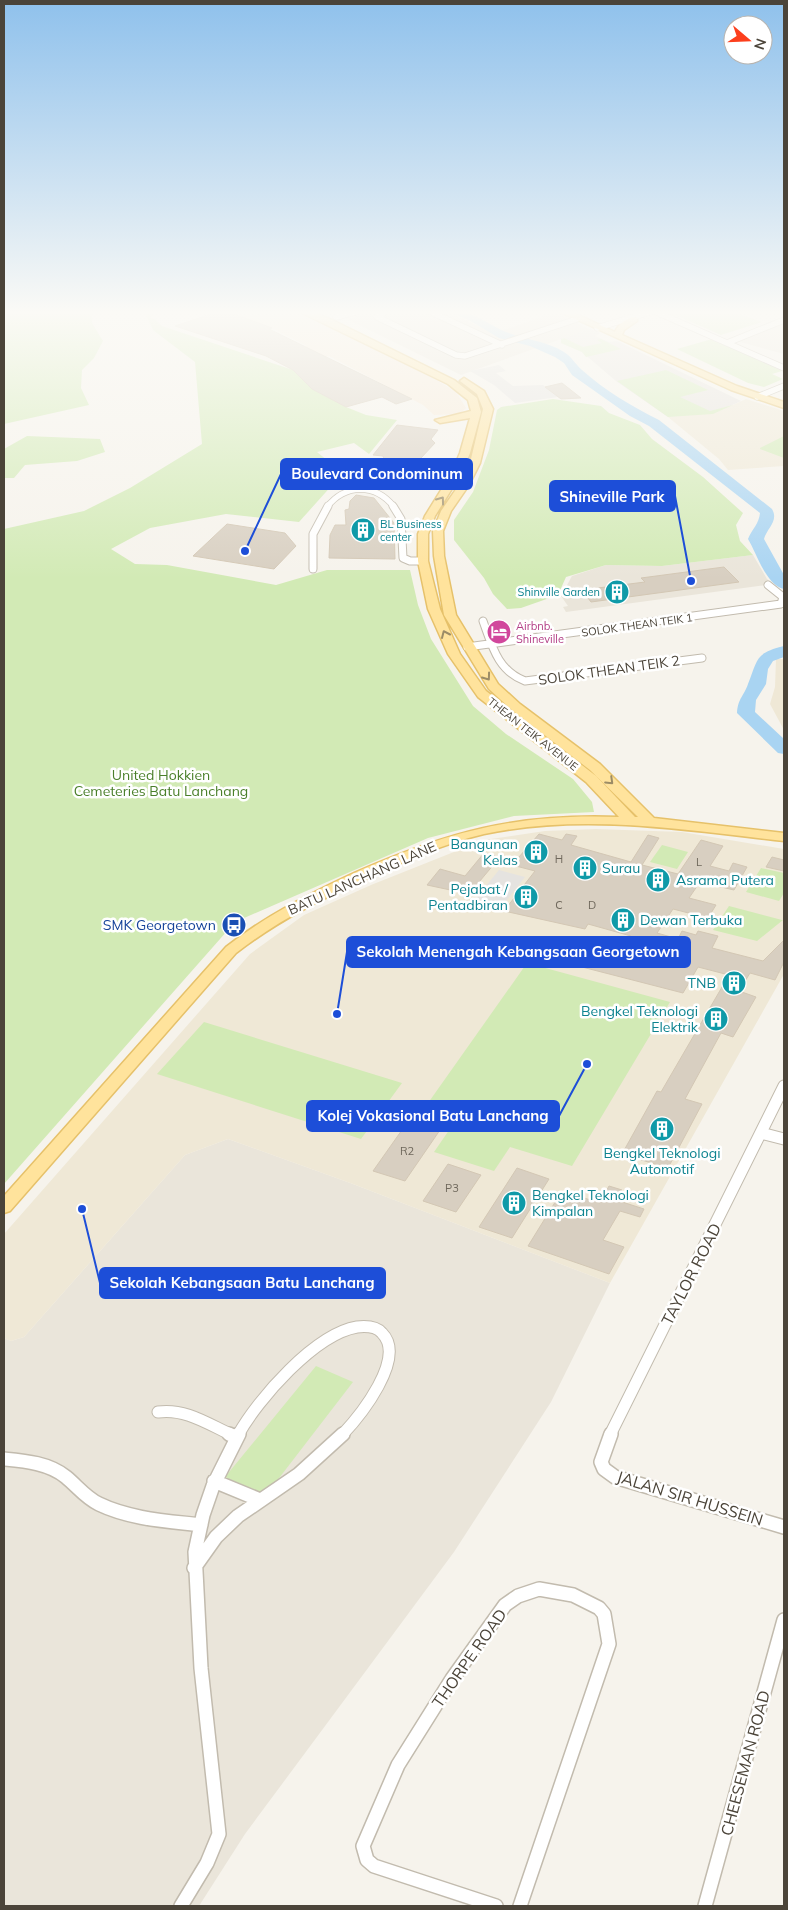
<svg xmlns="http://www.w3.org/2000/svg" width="788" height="1910" viewBox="0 0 788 1910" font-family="Mulish,sans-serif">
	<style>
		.residential { fill: #eae5da }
		.commercial { fill: #f7ead8 }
		.industrial { fill: #e6e2dd }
		.education { fill: #efe8d6 }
		.green { fill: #d2eab5 }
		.parking { fill: #e5e3e0 }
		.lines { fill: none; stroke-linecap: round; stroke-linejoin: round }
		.river { fill: #a9d4f2; fill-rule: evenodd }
		.building { fill: #d8cfc1; stroke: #d3c7b4 }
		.street-far3-casing { stroke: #c2bbae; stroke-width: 7 }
		.street-far2-casing { stroke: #c2bbae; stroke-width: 9 }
		.street-far1-casing { stroke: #c2bbae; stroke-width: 13 }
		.street-casing { stroke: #c2bbae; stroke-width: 16 }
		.primary-casing { stroke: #e6c16a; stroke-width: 3 }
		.street-far3 { stroke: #fff; stroke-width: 5.5 }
		.street-far2 { stroke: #fff; stroke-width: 7 }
		.street-far1 { stroke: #fff; stroke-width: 11 }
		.street { stroke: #fff; stroke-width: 13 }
		.primary { fill: #ffe39c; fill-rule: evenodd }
		.oneway { stroke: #9c8c66 }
		.labels { text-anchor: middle; stroke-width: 5; stroke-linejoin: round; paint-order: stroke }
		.far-culture-label { font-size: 11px; fill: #0d838f; stroke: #fff; text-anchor: start }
		.far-street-label { font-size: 11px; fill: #4b4439; stroke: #fff }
		.far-hotel-label { font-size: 11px; fill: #b23c85; stroke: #fff; text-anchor: start }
		.number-label { font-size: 11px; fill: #6e675b }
		.street-label { font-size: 14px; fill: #4b4439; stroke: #fff }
		.park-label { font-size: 14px; fill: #4a7f2a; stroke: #fff }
		.culture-label { font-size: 14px; fill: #0d838f; stroke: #fff; text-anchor: end }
		.transit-label { font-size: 14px; fill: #164399; stroke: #fff; text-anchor: end }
		.near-street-label { font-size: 16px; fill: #4b4439; stroke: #fff }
		.leader { fill: none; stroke: #1d4ed8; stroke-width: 2 }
		.callout-dot { fill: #1d4ed8; stroke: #fff; stroke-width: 2 }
		.callout { fill: #1d4ed8; stroke: #1d4ed8; stroke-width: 2 }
		.callout-label { font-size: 15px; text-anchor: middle; font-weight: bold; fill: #fff }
	</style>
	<rect width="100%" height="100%" fill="#f6f3ec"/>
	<!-- residential -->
	<path class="residential" d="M375,311H464L454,315L491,332L507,329L555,312L589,329L461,375L347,319Z
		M784,323V354L737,341Z
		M753,555L767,579L773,584L566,612L563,607L568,606L561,596L572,576L606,565L662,566Z
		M228,1139L353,1184L610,1283L551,1402L454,1552L245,1834L199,1906H4V1338L11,1341L24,1337L185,1155Z"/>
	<!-- commercial -->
	<path class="commercial" d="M226,311H289L314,320L433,378L456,392L466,408L459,414L434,415L423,405L329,356L325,357L304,347L307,346L276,330Z"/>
	<!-- industrial -->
	<path class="industrial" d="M589,329L600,333L595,336L609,342L617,341L741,401L715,413L668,417L616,381L582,352L561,343V339Z"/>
	<!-- education -->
	<path class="education" d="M746,399L784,411V466L728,470L719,459L668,417L715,413Z
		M776,659H784V730L770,704L775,687Z
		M596,829L682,832L784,849V974L610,1283L353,1184L228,1139L185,1155L24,1337L11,1341L4,1338V1234L250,954L304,915L371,885L484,840L545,831Z"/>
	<!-- green -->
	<path class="green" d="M4,311H92V323L103,341L94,358L82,370L81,388L89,405L4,424Z
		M144,311H158L150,318L155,319L162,326L293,370L312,389L346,407L366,415L397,420L369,454L354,443L317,452L343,473L299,522L226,514L150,528L111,549L135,564L167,565L276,585L327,570H410L418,605L431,639L473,706L506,734L573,779L592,802L594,812L514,816L428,838L235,922L4,1184V529L84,511L130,488L202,444L195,362L153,330Z
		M673,311H745L742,315L762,322L721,335L673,314Z
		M564,338L583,347L602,343L597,340L601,339L621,349L586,357L582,352L561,343V339Z
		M712,339L782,371L772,374L783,379L764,387L748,383L677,349Z
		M666,370L708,390L680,397L710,411L733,405L713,414L668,417L617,381Z
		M553,399L601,406L609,413L640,425L652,439L703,477L743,513L736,525L740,541L753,555L662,566L606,565L566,577L558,595L521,608L507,609L493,594L484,578L454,540V520L473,492L489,450L497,410L501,407Z
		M27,436L100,439L105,452L77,461L25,465L14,478H4V449Z
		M784,436V458L760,449V448Z
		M662,845L688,852L677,869L650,862Z
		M761,868L784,873V893L779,901L746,892Z
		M729,906L782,920H783L757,941L713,930Z
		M527,963L670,1002L572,1166L510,1147L494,1171L434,1152L454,1123L421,1113Z
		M204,1022L402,1083L361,1139L157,1074Z
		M316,1366L353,1382L273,1486L258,1493L225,1477Z"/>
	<!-- parking -->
	<path class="parking" d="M499,365L506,371L496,373L513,386L543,385L558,397L515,403L494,385L470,371Z
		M372,474L382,485H379L380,488L359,485L329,490L342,476L360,480L367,475Z
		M499,870L525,877L498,911L476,898Z"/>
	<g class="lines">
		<!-- river -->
		<path class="river" d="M446,311C476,311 481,321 506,332C525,340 546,341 564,352C572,357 575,364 582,370C604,390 633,407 659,420L772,509C779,521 767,528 764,539L784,575V589C766,585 757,554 748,539C752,529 759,524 760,513L649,426L630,416L572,375L564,363L555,357L530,346L499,338L469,320Z
			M784,646V657L773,661L768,669L766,684L756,700L755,712L784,739V754L778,753L737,713C738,698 744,696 748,684C758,659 755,653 784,646Z"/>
	</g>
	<!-- building -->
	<path class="building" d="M220,311H226L272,328L269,329L412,399L396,404L382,397L346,407L312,389L293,370L266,356L175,326Z
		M562,383L581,398L561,399L545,387Z
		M397,425L438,430L431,439L435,443L421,458L427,474L424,479L399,480L388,473L383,456L373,455Z
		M356,495L374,498L394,523L395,559L329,558L330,535L335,525H346L345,510L349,509L350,501Z
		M227,524L285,533L296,546L274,569L193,556Z
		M724,567L739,582L591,602L582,590L645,582L641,578Z
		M539,834L562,840L566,834L577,836L571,845L631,862L648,835L659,838L642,865L678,874L701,840L723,846L710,866L729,871L733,863L747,867L734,890L700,882L689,898L716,905L708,918L673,909L657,933L678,939L682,931L696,935L698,931L718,936L712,948L763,961L784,940V962L775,980L750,973L739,991L756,997L733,1037L721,1033L685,1099L702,1104L668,1168L622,1154L657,1091L661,1092L729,975L698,967L683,993L582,967L591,953L615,959L631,936L588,924L585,929L504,911L535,871L512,865Z
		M484,853L500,857L469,894L427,885L440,869L465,876Z
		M772,857L784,860V871L766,867Z
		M409,1120L440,1130L405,1181L373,1171Z
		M448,1164L481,1175L456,1212L423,1201Z
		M517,1168L549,1179L512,1238L479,1227Z
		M609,1186L622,1190L616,1200L644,1209L640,1217L620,1211L603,1240L624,1247L609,1274L528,1246L562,1191L600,1203Z"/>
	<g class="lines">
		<defs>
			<path id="street-far3" d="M387,311L377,317L456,355L465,356L577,319
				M429,311L502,345
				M654,311L784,368
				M782,311L784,312
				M336,317L359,311
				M597,328L653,311
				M727,343L784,320
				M757,397L784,386
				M327,507C345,484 375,483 394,507"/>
			<path id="street-far2" d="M393,506L401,519L403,558L410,561H423
				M313,569V534L328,506
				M483,621C492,646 498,671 525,681L702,658
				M467,647L781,604L783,597L768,585"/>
			<path id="street-far1" d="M761,1133L784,1139
				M158,1412C185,1408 208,1424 232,1435
				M238,1435C258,1399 315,1334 357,1327C366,1326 376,1326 382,1333C407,1358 360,1416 342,1435
				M610,1435L784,1086"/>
			<path id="street" d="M229,1434L237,1438
				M611,1434L601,1462L604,1469L615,1477L784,1527
				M4,1459C25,1461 49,1463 66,1477C77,1486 86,1498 99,1504C130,1519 167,1521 201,1525
				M214,1481L260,1500
				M194,1568L216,1537L238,1516L299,1474L343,1434
				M181,1906L207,1863L219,1834L201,1668L195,1552L203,1515L213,1486L239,1434
				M496,1906L374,1866L367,1860L363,1846L398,1765L452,1679L505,1605L518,1596L539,1589L573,1595L599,1608L604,1614L609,1644L520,1906
				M705,1906L784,1620"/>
			<path id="primary" d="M298,311H310L328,318L454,380L477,398L481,412L470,453L461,474L435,516L428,534V561L440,609L460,654L486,691L596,776L635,817H638L590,770L512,710L489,689L444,615L434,556L433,531L441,511L459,485L470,463L483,409L477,394L460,381L464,378L484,391L493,409L480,463L469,485L451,511L443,531L444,556L456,615L498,684L520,704L600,764L654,818L784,833V841C685,830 583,813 484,834C442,844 402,862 364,880C318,900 276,922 236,953L10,1211L4,1213V1196L226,947C265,916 309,894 354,873C447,832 516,813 619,817L586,782L478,697L448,654L428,609L418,561V534L425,516L451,474L460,453L470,418L440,423L435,420L471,411L468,400L448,384Z
				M558,311H570L615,332C618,324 629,316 637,317V321L624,330L622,335L737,386L784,402V408L731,390Z"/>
		</defs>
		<!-- street-far3 casing -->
		<use href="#street-far3" class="street-far3-casing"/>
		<!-- street-far2 casing -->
		<use href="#street-far2" class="street-far2-casing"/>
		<!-- street-far1 casing -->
		<use href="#street-far1" class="street-far1-casing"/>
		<!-- street casing -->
		<use href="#street" class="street-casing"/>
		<!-- primary casing -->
		<use href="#primary" class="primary-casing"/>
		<!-- street-far3 -->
		<use href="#street-far3" class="street-far3"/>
		<!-- street-far2 -->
		<use href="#street-far2" class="street-far2"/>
		<!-- street-far1 -->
		<use href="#street-far1" class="street-far1"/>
		<!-- street -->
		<use href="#street" class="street"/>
		<!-- primary -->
		<use href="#primary" class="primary"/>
	</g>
	<!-- one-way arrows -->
	<defs><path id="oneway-chevron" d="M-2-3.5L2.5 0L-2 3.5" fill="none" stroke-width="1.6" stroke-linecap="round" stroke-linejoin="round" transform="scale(1.25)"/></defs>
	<g class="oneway">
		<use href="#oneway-chevron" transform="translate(441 500) rotate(-54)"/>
		<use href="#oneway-chevron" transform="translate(445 634) rotate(-114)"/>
		<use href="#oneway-chevron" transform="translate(487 677) rotate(54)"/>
		<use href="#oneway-chevron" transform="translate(610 781) rotate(44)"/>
	</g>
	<!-- sky -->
	<linearGradient id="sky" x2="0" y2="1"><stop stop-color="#8fc1ec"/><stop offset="0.54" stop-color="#fbfaf6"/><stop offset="1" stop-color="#fbfaf6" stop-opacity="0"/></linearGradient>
	<rect width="788" height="579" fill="url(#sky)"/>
	<!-- icons -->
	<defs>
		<symbol id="building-disc" viewBox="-11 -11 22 22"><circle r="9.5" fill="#0f9aa8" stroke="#fff"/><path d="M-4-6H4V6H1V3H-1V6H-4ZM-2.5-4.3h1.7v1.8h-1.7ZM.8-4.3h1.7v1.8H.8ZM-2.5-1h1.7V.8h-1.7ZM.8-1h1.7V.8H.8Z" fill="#fff"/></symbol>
		<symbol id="hotel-disc" viewBox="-11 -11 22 22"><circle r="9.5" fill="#d1479c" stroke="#fff"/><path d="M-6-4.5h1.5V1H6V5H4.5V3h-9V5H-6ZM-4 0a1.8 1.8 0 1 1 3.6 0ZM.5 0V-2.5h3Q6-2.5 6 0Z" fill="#fff"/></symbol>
		<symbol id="bus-disc" viewBox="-11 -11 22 22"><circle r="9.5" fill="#1a4fb4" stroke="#fff"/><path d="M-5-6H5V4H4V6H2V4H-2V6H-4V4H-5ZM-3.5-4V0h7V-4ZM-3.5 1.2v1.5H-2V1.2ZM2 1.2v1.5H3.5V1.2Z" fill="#fff"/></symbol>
	</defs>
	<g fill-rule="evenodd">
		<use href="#building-disc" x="349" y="516" width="28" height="28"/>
		<use href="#building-disc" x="603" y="578" width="28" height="28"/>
		<use href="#hotel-disc" x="485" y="618" width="28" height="28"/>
		<use href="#building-disc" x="522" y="838" width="28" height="28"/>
		<use href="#building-disc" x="571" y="854" width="28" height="28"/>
		<use href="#building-disc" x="644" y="866" width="28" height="28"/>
		<use href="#building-disc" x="512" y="883" width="28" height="28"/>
		<use href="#building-disc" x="609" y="906" width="28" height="28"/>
		<use href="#bus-disc" x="220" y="911" width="28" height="28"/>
		<use href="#building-disc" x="720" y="969" width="28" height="28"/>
		<use href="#building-disc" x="702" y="1005" width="28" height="28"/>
		<use href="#building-disc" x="648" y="1115" width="28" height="28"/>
		<use href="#building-disc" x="500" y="1189" width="28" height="28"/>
	</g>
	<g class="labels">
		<!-- far-culture labels -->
		<g class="far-culture-label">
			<text x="380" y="528">BL Business<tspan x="380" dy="13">center</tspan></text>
			<text x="600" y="596" text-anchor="end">Shinville Garden</text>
		</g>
		<!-- far-street labels -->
		<g class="far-street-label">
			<text transform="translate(637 625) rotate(-8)" y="4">SOLOK THEAN TEIK 1</text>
			<text transform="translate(533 734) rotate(38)" y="4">THEAN TEIK AVENUE</text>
		</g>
		<!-- far-hotel labels -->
		<g class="far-hotel-label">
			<text x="516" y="630">Airbnb.<tspan x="516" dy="13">Shineville</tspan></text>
		</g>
		<!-- number labels -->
		<g class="number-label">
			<text x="559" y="863">H</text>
			<text x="699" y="866">L</text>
			<text x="559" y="909">C</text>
			<text x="592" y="909">D</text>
			<text x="407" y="1155">R2</text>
			<text x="452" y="1192">P3</text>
		</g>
		<!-- street labels -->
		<g class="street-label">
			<text transform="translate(609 670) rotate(-8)" y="5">SOLOK THEAN TEIK 2</text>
			<text transform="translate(362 878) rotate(-24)" y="5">BATU LANCHANG LANE</text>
		</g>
		<!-- park labels -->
		<g class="park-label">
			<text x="161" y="780">United Hokkien<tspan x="161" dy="16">Cemeteries Batu Lanchang</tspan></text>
		</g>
		<!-- culture labels -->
		<g class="culture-label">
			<text x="518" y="849">Bangunan<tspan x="518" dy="16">Kelas</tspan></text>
			<text x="602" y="873" text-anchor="start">Surau</text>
			<text x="676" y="885" text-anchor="start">Asrama Putera</text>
			<text x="508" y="894">Pejabat /<tspan x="508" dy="16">Pentadbiran</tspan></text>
			<text x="640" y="925" text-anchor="start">Dewan Terbuka</text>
			<text x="716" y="988">TNB</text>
			<text x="698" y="1016">Bengkel Teknologi<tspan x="698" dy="16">Elektrik</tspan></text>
			<text x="662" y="1158" text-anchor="middle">Bengkel Teknologi<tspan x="662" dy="16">Automotif</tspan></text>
			<text x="532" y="1200" text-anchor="start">Bengkel Teknologi<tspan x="532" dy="16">Kimpalan</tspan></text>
		</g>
		<!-- transit labels -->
		<g class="transit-label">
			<text x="216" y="930">SMK Georgetown</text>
		</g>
		<!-- near-street labels -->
		<g class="near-street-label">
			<text transform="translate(691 1274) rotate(-63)" y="6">TAYLOR ROAD</text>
			<text transform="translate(690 1498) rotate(17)" y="6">JALAN SIR HUSSEIN</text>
			<text transform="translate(469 1658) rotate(-55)" y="6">THORPE ROAD</text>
			<text transform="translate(745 1763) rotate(-75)" y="6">CHEESEMAN ROAD</text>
		</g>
	</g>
	<!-- callouts -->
	<path class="leader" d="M245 551L281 474M691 581L675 496M337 1014L347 952M587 1064L559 1116M82 1209L100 1283"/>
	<g class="callout-dot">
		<circle cx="245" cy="551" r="5"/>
		<circle cx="691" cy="581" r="5"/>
		<circle cx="337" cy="1014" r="5"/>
		<circle cx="587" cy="1064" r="5"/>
		<circle cx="82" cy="1209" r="5"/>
	</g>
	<g class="callout">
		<rect x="281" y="459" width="191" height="30" rx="5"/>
		<rect x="550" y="481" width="125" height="30" rx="5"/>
		<rect x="347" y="937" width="343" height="30" rx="5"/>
		<rect x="307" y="1101" width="252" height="30" rx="5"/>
		<rect x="100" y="1268" width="285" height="30" rx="5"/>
	</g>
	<g class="callout-label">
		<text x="377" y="479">Boulevard Condominum</text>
		<text x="612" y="502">Shineville Park</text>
		<text x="518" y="957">Sekolah Menengah Kebangsaan Georgetown</text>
		<text x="433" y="1121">Kolej Vokasional Batu Lanchang</text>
		<text x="242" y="1288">Sekolah Kebangsaan Batu Lanchang</text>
	</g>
	<!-- border -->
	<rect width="788" height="1910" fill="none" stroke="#4b4439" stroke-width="10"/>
	<!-- north arrow -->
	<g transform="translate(748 40) rotate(109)"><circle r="24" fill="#ffffff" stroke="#b7b4b0"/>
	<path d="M0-4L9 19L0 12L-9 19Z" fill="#fc3f1d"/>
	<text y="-8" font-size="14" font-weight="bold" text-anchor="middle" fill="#4b4439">N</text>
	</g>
</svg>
